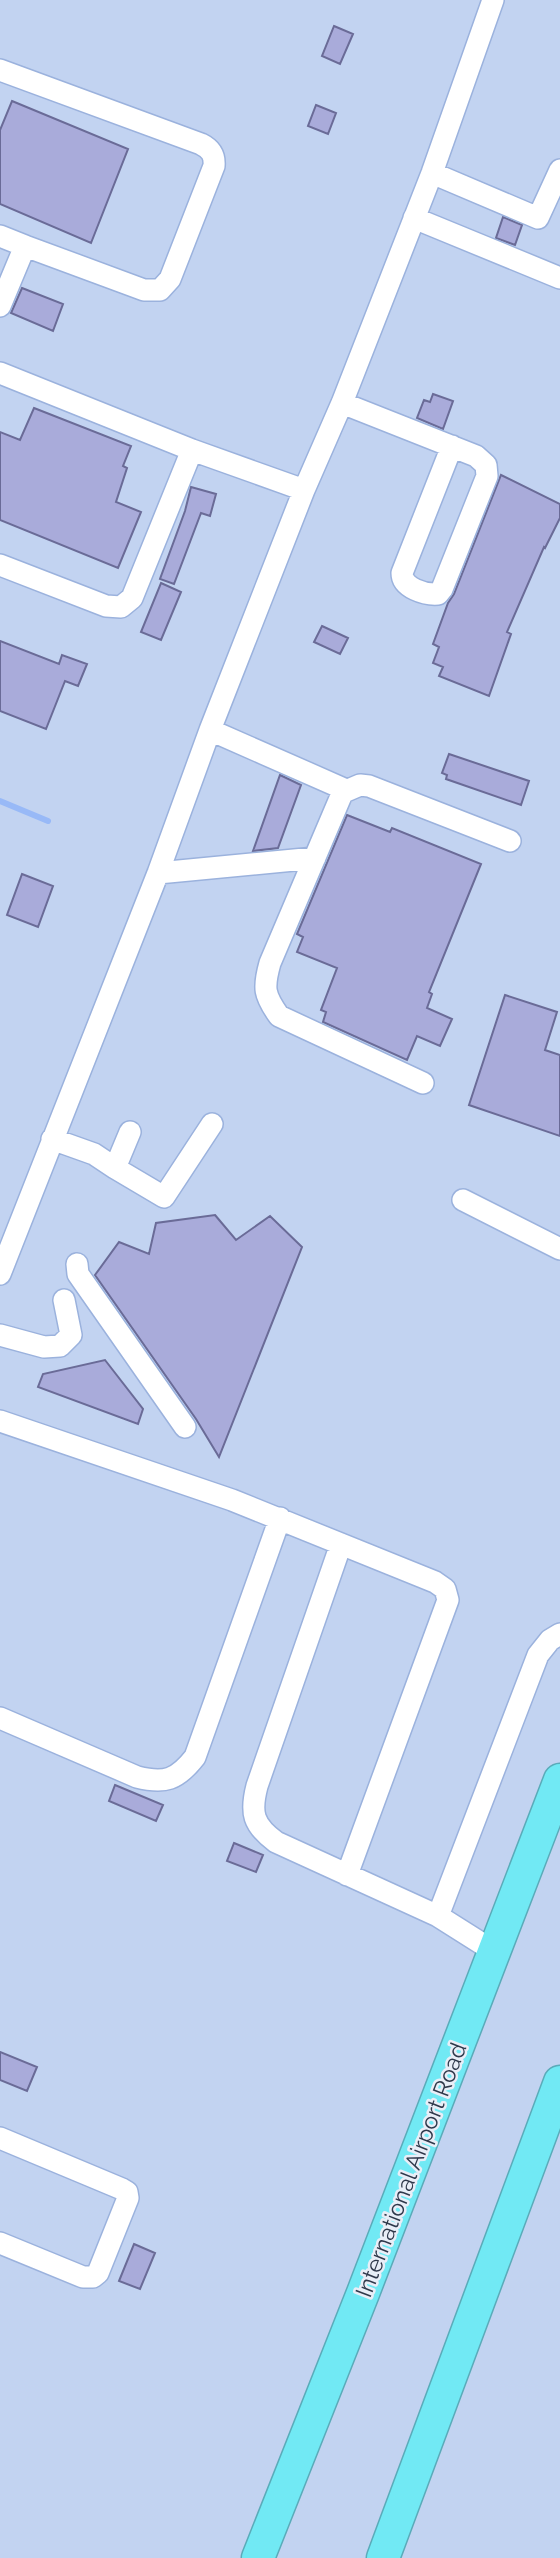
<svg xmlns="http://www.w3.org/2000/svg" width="560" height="2558" viewBox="0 0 560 2558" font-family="Raleway,sans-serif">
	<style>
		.built { fill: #c2d3f1 }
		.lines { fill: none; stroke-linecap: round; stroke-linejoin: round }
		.stream { stroke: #98b9f7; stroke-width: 6 }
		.building { fill: #a9abda; stroke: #6a6b97; stroke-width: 2 }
		.minor-casing { stroke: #9bb2dd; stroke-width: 24 }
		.highway-casing { stroke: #5aabb9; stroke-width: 35 }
		.minor { stroke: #fff; stroke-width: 21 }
		.highway { stroke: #71e9f4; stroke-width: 32 }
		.labels { text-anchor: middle; stroke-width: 5; stroke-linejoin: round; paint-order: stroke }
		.street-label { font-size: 23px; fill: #2f394b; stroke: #e9eef7 }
	</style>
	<rect width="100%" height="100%" fill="#d3e1fd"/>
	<!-- built -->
	<path class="built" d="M0,0H560V2558H0Z"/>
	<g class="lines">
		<!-- stream -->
		<path class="stream" d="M0,801L48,821"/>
	</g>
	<!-- building -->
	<path class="building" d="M334,26L353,34L340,64L322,56Z
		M12,101L128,149L91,243L0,204V130Z
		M316,105L336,113L328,134L308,126Z
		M503,217L522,225L515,245L496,238Z
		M22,288L63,304L53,331L11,313Z
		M433,394L453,401L443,429L417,418L424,400L430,402Z
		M34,408L131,446L123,466L127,468L116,502L141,512L118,568L0,520V432L20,440Z
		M501,475L560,504V518L545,548L544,547L507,632L511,634L489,696L439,676L443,667L433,663L439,647L433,644L448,603L454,594Z
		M191,487L216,494L210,516L201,513L174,584L160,579L185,511Z
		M161,583L181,592L161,640L141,632Z
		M322,626L348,638L340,654L314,642Z
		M0,641L59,664L62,655L87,664L78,686L65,681L46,729L0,711Z
		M449,754L529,781L521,805L446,779L447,775L442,773Z
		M280,775L301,785L278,848L253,851Z
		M347,815L390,832L392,828L481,864L429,992L432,994L427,1008L452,1019L440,1046L417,1036L407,1060L323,1022L326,1012L321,1010L337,968L297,952L303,937L297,934Z
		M22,874L53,886L38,927L7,915Z
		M505,995L557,1012L545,1050L560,1055V1136L469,1105Z
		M215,1215L236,1240L270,1216L302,1247L219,1457L196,1419L95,1275L119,1242L149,1254L156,1223Z
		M105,1360L143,1409L138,1424L38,1387L43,1374Z
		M115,1785L163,1805L156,1821L109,1801Z
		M234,1843L263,1855L256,1872L227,1861Z
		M0,2052L37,2067L27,2091L0,2080Z
		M134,2244L155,2253L140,2289L119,2281Z"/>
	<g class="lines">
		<defs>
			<path id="minor" d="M0,70L201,144C211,149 215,155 214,166L170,279L160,290H144L25,246
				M432,173L538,218L560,170
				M414,218L560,278
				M0,236L25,246L0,306
				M0,373L192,450L304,490
				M342,403L476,456L486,465L487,476L442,589L438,594C425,595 402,588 402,573L452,446
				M0,565L106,606L121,607L132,598L192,450
				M210,730L344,789
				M158,873L315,858
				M423,1083L279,1016C264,995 263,988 270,963L344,789L346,791L360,785L369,786L510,841
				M52,1139L94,1154L115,1168L164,1197L212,1124
				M115,1168L130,1132
				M463,1200L560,1249
				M77,1264L78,1274L185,1427
				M0,1274L158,873L210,730L304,490L342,403L432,173L493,0
				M0,1335L44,1347L60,1346L71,1335L64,1300
				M0,1421L232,1500L435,1582L445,1589L448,1600L347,1875
				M341,1544L257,1786C250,1813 253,1825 276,1842L438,1916L495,1952
				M0,1718L137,1777C165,1784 177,1780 195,1757L280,1518
				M438,1916L538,1655L550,1640L560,1634
				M0,2138L122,2189L127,2192L128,2198L98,2273L93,2277H83L0,2243"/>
			<path id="highway" d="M258,2558L363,2293L560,1780
				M383,2558L560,2082"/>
		</defs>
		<!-- minor casing -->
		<use href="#minor" class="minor-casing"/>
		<!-- highway casing -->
		<use href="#highway" class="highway-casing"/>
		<!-- minor -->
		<use href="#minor" class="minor"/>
		<!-- highway -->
		<use href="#highway" class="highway"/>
	</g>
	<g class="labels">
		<!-- street labels -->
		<g class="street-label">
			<text transform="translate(411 2170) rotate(-69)" y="8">International Airport Road</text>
		</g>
	</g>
</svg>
